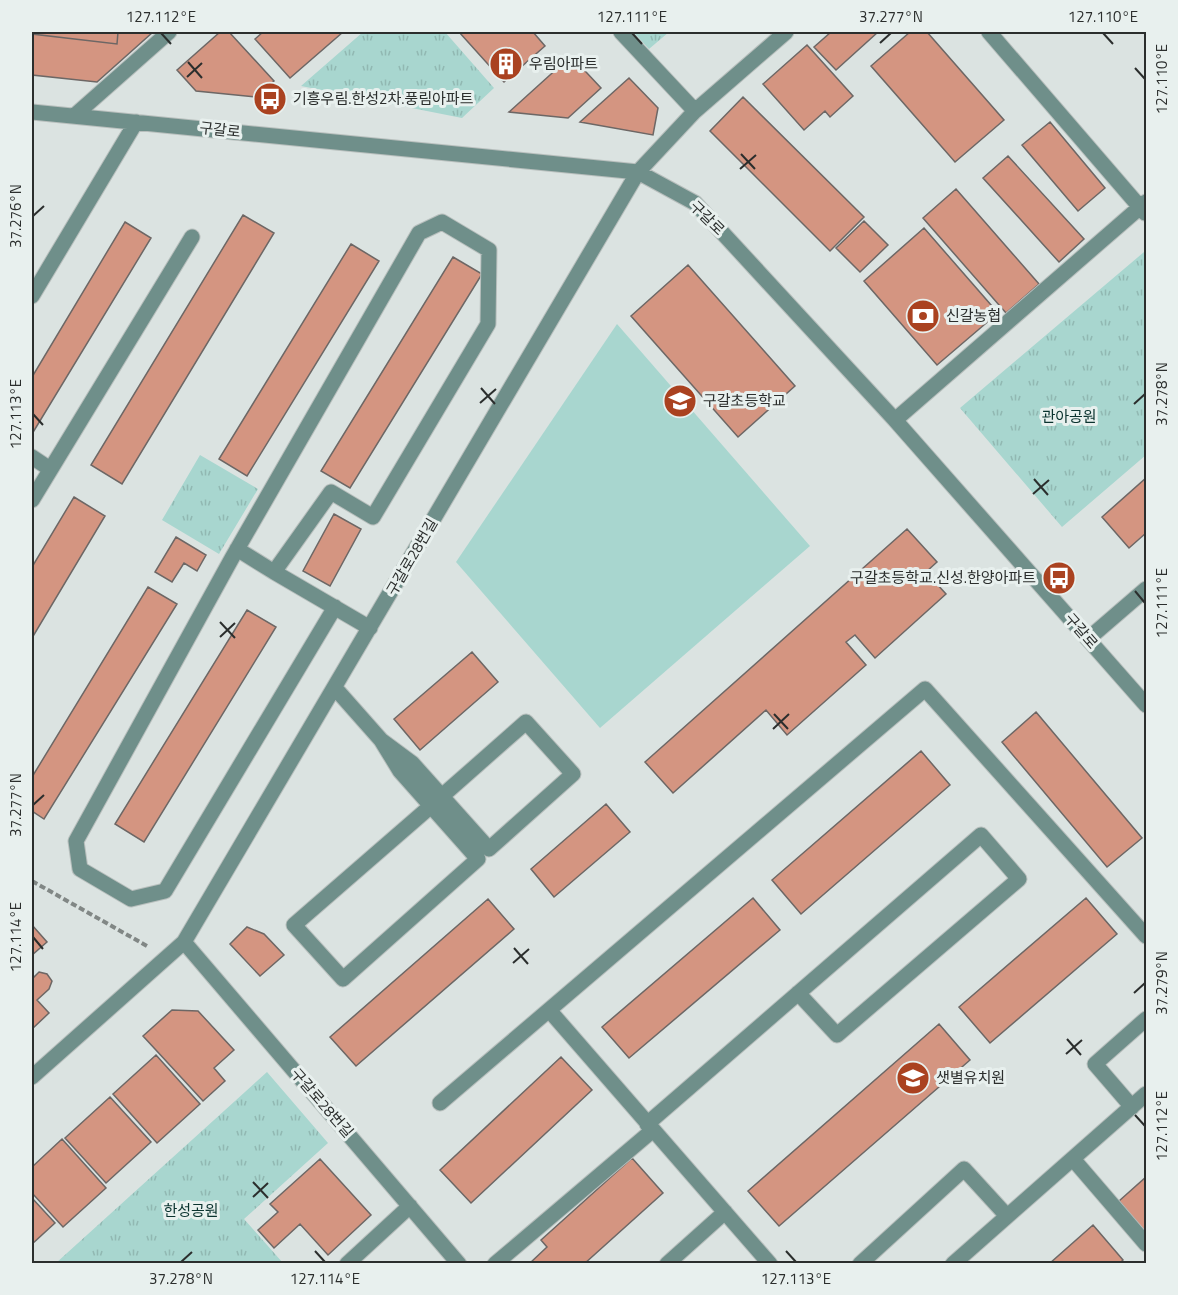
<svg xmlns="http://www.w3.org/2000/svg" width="1178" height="1295" viewBox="0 0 1178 1295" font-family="'Titillium Web','Noto Sans KR',sans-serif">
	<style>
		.grass { fill: url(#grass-tufts) }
		.garden { fill: #a8d6cf }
		.building { fill: #d49581; stroke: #6d6765; stroke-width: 1.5 }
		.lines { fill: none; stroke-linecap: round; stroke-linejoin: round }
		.minor-casing { stroke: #b8bfbd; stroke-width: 17 }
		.path { stroke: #818785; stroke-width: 4; stroke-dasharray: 6 3; stroke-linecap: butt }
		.minor { stroke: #6f8f8a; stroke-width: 15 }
		.ticks { fill: none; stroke: #2b2e2d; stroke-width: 2 }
		.labels { text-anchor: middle; stroke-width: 6; stroke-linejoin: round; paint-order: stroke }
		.poi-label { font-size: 15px; fill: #2b2e2d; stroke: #e8f0ee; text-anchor: start }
		.street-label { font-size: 15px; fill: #2b2e2d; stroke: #e8f0ee }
		.park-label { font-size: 15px; fill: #09322e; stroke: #e8f0ee }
		.neatline { fill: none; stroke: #2b2e2d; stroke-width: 2 }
		.ticks-label { font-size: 15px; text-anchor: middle; fill: #2b2e2d }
	</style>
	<defs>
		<pattern id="grass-tufts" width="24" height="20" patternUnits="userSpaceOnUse" patternTransform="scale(1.5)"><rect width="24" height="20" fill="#a8d6cf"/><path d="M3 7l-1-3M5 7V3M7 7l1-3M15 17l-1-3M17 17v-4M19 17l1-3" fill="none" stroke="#91b8b2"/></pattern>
	</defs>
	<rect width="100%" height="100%" fill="#dbe3e1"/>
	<!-- grass -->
	<path class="grass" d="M363,32H445L494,88L462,118L301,86Z
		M633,32H669L649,49Z
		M1144,252L1146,254V455L1062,527L960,408Z
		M200,455L258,489L219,554L162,520Z
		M267,1072L328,1143L244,1219L283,1263H56Z"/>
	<!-- garden -->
	<path class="garden" d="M617,324L810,546L600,728L456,562Z"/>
	<!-- building -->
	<path class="building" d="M32,32H118L117,44L32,34Z
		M118,32H153L97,82L32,75V34L117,44Z
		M220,32H229L274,81L257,97L196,91L177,70Z
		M263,32H343L290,78L255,39Z
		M459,32H533L545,46L504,82Z
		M831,32H878L836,70L814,47Z
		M910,32H927L1004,120L955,162L871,66Z
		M807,45L853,96L830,117L825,111L804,130L763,84Z
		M571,56L601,88L568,118L509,112Z
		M629,78L658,108L653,135L580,122Z
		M743,97L864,217L830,251L710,131Z
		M1050,122L1105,188L1078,211L1022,145Z
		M1008,156L1084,239L1059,262L983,178Z
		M956,189L1039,284L1006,313L923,218Z
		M243,215L274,233L122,484L91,465Z
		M864,221L888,245L860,272L836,248Z
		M125,222L151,238L32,434V377Z
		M924,228L998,313L937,365L864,281Z
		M351,244L379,261L247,476L219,459Z
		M453,257L482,274L350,488L321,471Z
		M688,265L795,386L738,437L631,316Z
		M1146,478V533L1129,548L1102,517Z
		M74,497L105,516L32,638V567Z
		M334,514L361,529L330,586L303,571Z
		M907,529L937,562L926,572L946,594L875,658L855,635L846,642L866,665L787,735L766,710L673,793L645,762Z
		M176,537L206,555L197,571L184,563L172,582L155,572Z
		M148,587L177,604L44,819L32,811V777Z
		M247,610L276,627L144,842L115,824Z
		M472,652L498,682L420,750L394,719Z
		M1036,712L1142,838L1107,867L1002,742Z
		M921,751L950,785L801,914L772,880Z
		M606,804L630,832L554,897L531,869Z
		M753,898L780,930L629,1058L602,1027Z
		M1086,898L1117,934L990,1043L959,1007Z
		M488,899L514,929L356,1066L330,1037Z
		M32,925L47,942L32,955Z
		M247,927L264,934L284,955L260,976L230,944Z
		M39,972L47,974L52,981L49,989L37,1000L49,1013L32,1029V974L34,977Z
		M172,1010L198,1011L234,1050L214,1068L225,1081L203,1101L143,1036Z
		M939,1024L970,1060L779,1226L748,1191Z
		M156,1055L200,1104L157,1143L113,1094Z
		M561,1057L592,1090L471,1203L440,1170Z
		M110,1097L151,1142L106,1183L65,1138Z
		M62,1139L106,1188L63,1227L32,1193V1167Z
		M632,1158L663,1193L584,1264H529L547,1247L541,1240Z
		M320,1159L371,1215L328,1255L300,1224L274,1248L258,1230L278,1212L270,1204Z
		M1146,1177V1233L1119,1201Z
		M32,1198L55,1223L32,1244Z
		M1093,1225L1123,1260L1119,1264H1049Z"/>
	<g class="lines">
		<defs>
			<path id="minor" d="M621,32L695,111
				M989,32L1145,213
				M32,112L638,172L695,203L895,420L1146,705
				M74,116L169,32
				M32,296L136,122
				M895,420L1146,202
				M32,457L50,469
				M32,500L192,237
				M237,549L274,572
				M335,607L165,891L131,899L80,869L76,841L232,558L419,233L442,222L489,250L488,324L373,517L331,492L274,572L370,628
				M1088,639L1146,589
				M335,688L381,740
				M431,806L294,925L343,979L478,859L400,771L381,740L412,763L489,849L573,774L526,722L442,796
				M184,942L459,1264
				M549,1010L770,1264
				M32,1077L184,942L638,172L695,111L786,32
				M440,1103L925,689L1146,936
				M1132,1107L1095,1064L1146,1019
				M647,1124L981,835L1019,879L837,1035L798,993
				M1073,1159L1146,1244
				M347,1264L410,1206
				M495,1264L653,1130
				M667,1264L725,1212
				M860,1264L964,1169L1007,1216
				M953,1264L1146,1094"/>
		</defs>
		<!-- minor casing -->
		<use href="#minor" class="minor-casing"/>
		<!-- path -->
		<path class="path" d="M32,881L147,946"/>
		<!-- minor -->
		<use href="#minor" class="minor"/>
	</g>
	<!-- ticks -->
	<path class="ticks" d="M161,33L171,44M632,33L642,44M1103,33L1113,44M880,43L891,33M188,62L202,78M1135,68L1145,79M187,77L202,63M741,154L755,169M740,169L756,155M33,216L44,206M481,388L495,404M480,403L496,389M1134,404L1145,394M33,414L43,425M1034,479L1048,495M1033,494L1049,480M1135,591L1145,603M220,622L235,638M220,637L235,623M774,714L788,729M773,729L789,714M33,805L44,795M33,937L43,949M514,948L528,964M513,963L529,949M1134,993L1145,983M1067,1039L1081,1055M1066,1054L1082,1040M1135,1115L1145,1126M253,1182L268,1198M253,1197L268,1183M315,1251L325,1262M786,1251L796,1262M181,1262L192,1252"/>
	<!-- icons -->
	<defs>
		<symbol id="building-disc" viewBox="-11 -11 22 22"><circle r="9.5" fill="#aa4220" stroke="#e8f0ee"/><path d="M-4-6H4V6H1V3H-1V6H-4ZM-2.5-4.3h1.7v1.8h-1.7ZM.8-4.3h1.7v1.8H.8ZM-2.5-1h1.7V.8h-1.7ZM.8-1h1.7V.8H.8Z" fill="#fff"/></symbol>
		<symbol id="bus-disc" viewBox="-11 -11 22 22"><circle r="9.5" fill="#aa4220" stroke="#e8f0ee"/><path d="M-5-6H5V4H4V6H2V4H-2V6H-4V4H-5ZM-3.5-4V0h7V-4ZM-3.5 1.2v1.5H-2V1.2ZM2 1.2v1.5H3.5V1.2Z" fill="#fff"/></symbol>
		<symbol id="bank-disc" viewBox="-11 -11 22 22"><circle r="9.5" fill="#aa4220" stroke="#e8f0ee"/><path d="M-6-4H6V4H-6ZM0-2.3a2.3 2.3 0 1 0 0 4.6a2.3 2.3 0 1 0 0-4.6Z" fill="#fff"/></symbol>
		<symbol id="school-disc" viewBox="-11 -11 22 22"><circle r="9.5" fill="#aa4220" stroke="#e8f0ee"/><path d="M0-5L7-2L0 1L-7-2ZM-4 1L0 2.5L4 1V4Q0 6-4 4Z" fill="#fff"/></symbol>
	</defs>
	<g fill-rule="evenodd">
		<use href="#building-disc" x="487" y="45" width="38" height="38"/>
		<use href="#bus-disc" x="251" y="80" width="38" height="38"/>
		<use href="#bank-disc" x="904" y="297" width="38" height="38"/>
		<use href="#school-disc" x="661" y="382" width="38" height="38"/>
		<use href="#bus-disc" x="1040" y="559" width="38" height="38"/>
		<use href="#school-disc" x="894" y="1059" width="38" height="38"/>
	</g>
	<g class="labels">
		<!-- poi labels -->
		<g class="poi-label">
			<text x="529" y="69">우림아파트</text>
			<text x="293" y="104">기흥우림.한성2차.풍림아파트</text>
			<text x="946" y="321">신갈농협</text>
			<text x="703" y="406">구갈초등학교</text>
			<text x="1036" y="583" text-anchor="end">구갈초등학교.신성.한양아파트</text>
			<text x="936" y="1083">샛별유치원</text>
		</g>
		<!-- street labels -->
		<g class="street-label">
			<text transform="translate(220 130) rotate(6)" y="5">구갈로</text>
			<text transform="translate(707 218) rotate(44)" y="5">구갈로</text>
			<text transform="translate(412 557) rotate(-60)" y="5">구갈로28번길</text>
			<text transform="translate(1081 631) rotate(49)" y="5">구갈로</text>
			<text transform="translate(322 1103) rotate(49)" y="5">구갈로28번길</text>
		</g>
		<!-- park labels -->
		<g class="park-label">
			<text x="1069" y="422">관아공원</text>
			<text x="191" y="1216">한성공원</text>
		</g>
	</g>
	<!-- border -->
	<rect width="1178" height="1295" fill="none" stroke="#e8f0ee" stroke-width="66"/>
	<rect x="33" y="33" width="1112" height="1229" class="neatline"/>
	<g class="ticks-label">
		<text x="161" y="22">127.112°E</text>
		<text x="632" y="22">127.111°E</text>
		<text x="891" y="22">37.277°N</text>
		<text x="1103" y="22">127.110°E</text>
		<text transform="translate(1162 79) rotate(-90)" y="5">127.110°E</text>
		<text transform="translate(16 216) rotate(-90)" y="5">37.276°N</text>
		<text transform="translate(1162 394) rotate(-90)" y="5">37.278°N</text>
		<text transform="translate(16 414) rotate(-90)" y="5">127.113°E</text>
		<text transform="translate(1162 603) rotate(-90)" y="5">127.111°E</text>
		<text transform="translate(16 805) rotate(-90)" y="5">37.277°N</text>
		<text transform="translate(16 937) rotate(-90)" y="5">127.114°E</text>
		<text transform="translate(1162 983) rotate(-90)" y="5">37.279°N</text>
		<text transform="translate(1162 1126) rotate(-90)" y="5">127.112°E</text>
		<text x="181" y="1284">37.278°N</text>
		<text x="325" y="1284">127.114°E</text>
		<text x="796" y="1284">127.113°E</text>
	</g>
</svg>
